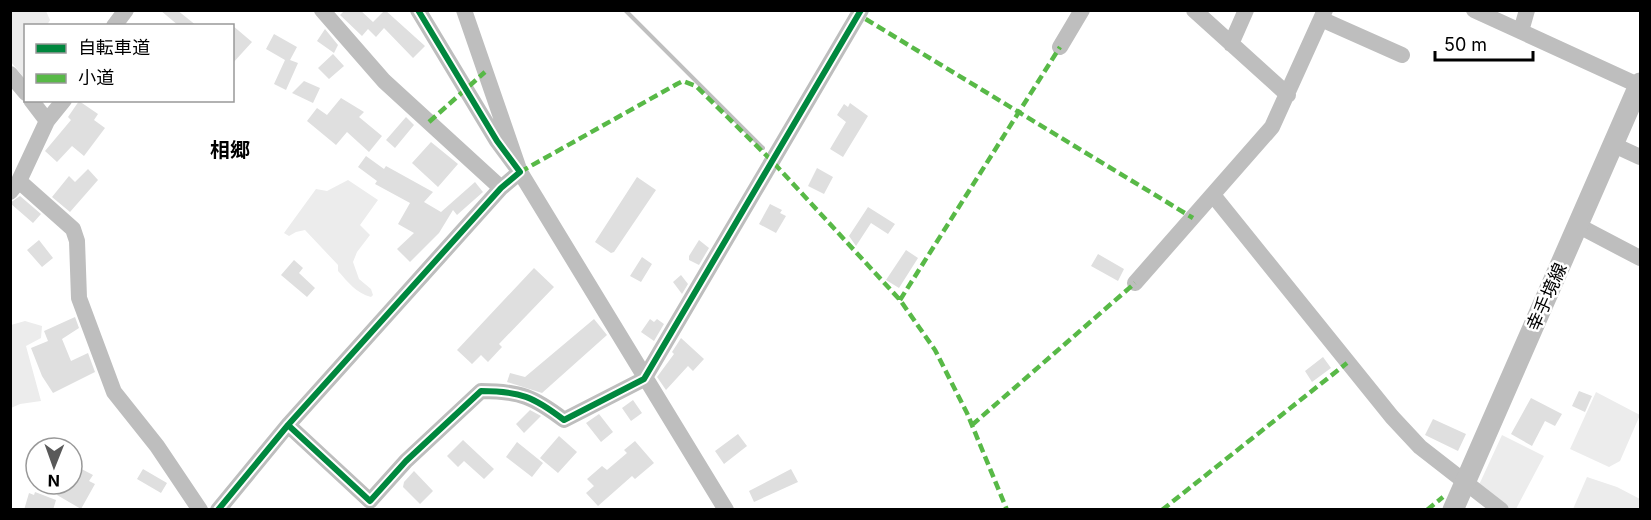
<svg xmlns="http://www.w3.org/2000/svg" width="1651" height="520" viewBox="0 0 1651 520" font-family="Inter,'Noto Sans JP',sans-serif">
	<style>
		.green { fill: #ececec }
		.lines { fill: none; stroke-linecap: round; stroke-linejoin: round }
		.stream { stroke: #bfbfbf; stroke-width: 4 }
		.building { fill: #dfdfdf }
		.minor { stroke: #bebebe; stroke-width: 16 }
		.major { stroke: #bebebe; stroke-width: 21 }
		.quiet { stroke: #58b947; stroke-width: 4.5; stroke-dasharray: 9 4.5; stroke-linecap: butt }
		.cycleway-casing { stroke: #fff; stroke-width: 10 }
		.cycleway { stroke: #00873e; stroke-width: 6 }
		.labels { text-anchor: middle; stroke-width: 5; stroke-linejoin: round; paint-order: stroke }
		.street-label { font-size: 18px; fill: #000; stroke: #fff }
		.neighbourhood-label { font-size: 20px; font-weight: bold; fill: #000; stroke: #fff }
	</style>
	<rect width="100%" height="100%" fill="#fff"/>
	<!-- green -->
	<path class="green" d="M10,11H46L50,20L47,25L26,26L25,79L11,62Z
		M348,180L378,200L360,225L370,235L357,252L353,262L359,279L371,289L373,295L371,297C356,293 348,282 338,271V265L305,230L296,232L289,236L284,233L316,189L327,191Z
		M25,321L42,326L41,338L26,346L41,401L20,404L11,408V325Z
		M1596,392L1640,415L1620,461L1609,467L1570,449Z
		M1502,435L1544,456L1516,509H1508L1478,487Z
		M1587,477L1617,487L1640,499V509H1573Z"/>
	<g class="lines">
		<!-- stream -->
		<path class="stream" d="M625,10L763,148"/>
	</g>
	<!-- building -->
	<path class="building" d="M160,10H177L197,26H179Z
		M345,10H360L373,22L385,10L425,46L413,58L384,28L376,37L368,29L362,36L340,15Z
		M232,25L252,42L232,64Z
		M325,29L338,45L334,53L317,41Z
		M274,34L297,47L290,60L298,63L286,90L274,84L285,60L266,49Z
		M333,54L344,66L329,79L318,68Z
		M304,81L320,88L313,103L292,93Z
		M341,98L364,112L359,117L382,136L369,152L347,132L336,145L307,121L317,108L327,115Z
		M79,101L98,114L94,120L105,128L84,156L72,146L57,162L45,151L71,120L68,117Z
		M850,103L868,116L843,157L830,149L846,122L837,115L844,104L848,107Z
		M406,117L414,125L395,148L386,140Z
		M431,142L458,164L438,187L412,163Z
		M366,156L384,169L386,166L433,192L424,202L441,212L475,182L483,192L457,215L453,210L439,233L410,262L397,249L414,233L398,224L410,203L375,184L377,181L358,167Z
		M817,168L833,177L824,194L808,186Z
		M88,169L98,180L70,212L52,197L69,176L75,182Z
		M637,177L656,190L614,252L611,253L595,242Z
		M20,196L41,214L33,223L10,203Z
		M770,204L782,210L780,213L786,216L776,233L759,224Z
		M868,207L895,224L888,234L871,223L856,246L849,236Z
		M39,240L53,258L42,267L27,250Z
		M699,240L709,248L699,265L689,260V256Z
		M906,250L918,258L899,288L886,280Z
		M1098,254L1124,269L1118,281L1091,266Z
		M642,257L652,264L641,282L630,276Z
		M294,260L303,268L299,273L315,288L307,297L281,275Z
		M534,268L554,287L499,344L502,347L488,362L481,355L472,364L457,350Z
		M681,275L688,284L682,294L673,282Z
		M75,317L79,328L62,339L71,361L88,353L95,372L53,393L42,376L31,348L48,341L44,331Z
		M594,319L607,335L542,393L507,382L510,373L525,377Z
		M650,319L654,322L657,319L664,324L654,341L641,332Z
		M681,338L704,359L693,371L688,366L666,390L657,377L674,354L672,352Z
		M1323,357L1331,368L1312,382L1305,371Z
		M1579,391L1592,396L1585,412L1572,406Z
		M1531,398L1562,414L1555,426L1545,421L1532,446L1511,434Z
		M633,400L642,413L631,421L622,408Z
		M530,410L541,416L524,433L516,424Z
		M599,414L613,432L601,442L586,423Z
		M1433,419L1466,434L1458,451L1425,435Z
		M738,434L747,446L724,464L715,451Z
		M559,436L577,452L558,473L540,458Z
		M463,440L494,469L484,479L464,461L458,467L447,456Z
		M635,441L654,463L635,479L632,476L598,506L586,493L594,486L587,479L602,466L607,470L627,453L624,450Z
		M517,442L543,463L532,477L506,457Z
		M72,464L93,475L89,481L95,484L81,509L57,495L63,484H72Z
		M143,469L167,483L161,493L137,479Z
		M791,469L798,482L754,502L749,491Z
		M414,471L433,491L420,504L403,487L404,482Z
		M35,492L56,500L53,510H24L29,493L34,495Z"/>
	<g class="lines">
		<!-- minor -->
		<path class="minor" d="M322,10L384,81L501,188
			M464,10L520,172L726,510
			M1194,10L1288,95
			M1474,10L1640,86
			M1321,19L1402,55
			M114,26L126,10
			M1521,31L1527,10
			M1231,44L1246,10
			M1060,47L1082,10
			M10,74L26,93
			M31,100L47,121
			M1614,145L1640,157
			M19,181L73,229L77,241L79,298L114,392L157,446L200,510
			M10,192L19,181L47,121L64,100
			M1213,195L1392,417L1420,447L1501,510
			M1579,226L1640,258
			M1135,283L1272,127L1325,10
			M288,425L370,501L406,461L481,391C520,391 534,397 564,420L644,379L861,10
			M218,510L288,425L501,188L520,172L497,141L418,10"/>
		<!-- major -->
		<path class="major" d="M1453,510L1640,83"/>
		<!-- quiet -->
		<path class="quiet" d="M854,12L1193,218
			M429,122L485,72
			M520,172L677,84L683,81L696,86L772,161L900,300L935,350L967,413L1007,510
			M900,300L1060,47
			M972,425L1135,283
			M1162,510L1347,363
			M1427,510L1443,497"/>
		<defs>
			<path id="cycleway" d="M288,425L370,501L406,461L481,391C520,391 534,397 564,420L644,379L861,10
				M218,510L288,425L501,188L520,172L497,141L418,10"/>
		</defs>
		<!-- cycleway casing -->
		<use href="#cycleway" class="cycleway-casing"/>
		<!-- cycleway -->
		<use href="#cycleway" class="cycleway"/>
	</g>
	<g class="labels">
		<!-- street labels -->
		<g class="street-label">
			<text transform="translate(1547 297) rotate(-66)" y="6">幸手境線</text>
		</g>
		<!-- neighbourhood labels -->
		<g class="neighbourhood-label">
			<text x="230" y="157">相郷</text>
		</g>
	</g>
	<!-- border -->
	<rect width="1651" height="520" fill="none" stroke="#000000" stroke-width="24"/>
	<!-- legend -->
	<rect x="24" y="24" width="210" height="78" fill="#ffffff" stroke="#999999" stroke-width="1.5"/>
	<rect x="36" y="44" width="30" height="9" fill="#00873e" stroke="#999999" stroke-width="1.5"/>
	<text x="78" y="54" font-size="18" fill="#000000">自転車道</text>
	<rect x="36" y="74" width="30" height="9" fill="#58b947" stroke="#999999" stroke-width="1.5"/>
	<text x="78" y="84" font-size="18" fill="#000000">小道</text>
	<!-- north arrow -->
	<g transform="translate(54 466) rotate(181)"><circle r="28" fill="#ffffff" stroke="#999999" stroke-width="1.5"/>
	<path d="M0-4.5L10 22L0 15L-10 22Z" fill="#595959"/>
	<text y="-9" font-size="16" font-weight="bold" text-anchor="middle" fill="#000000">N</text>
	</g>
	<!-- scale -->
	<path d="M1435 51v9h98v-9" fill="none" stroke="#000000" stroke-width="3"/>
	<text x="1444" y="51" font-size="18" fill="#000000" stroke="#ffffff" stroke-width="4.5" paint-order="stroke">50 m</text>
</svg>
